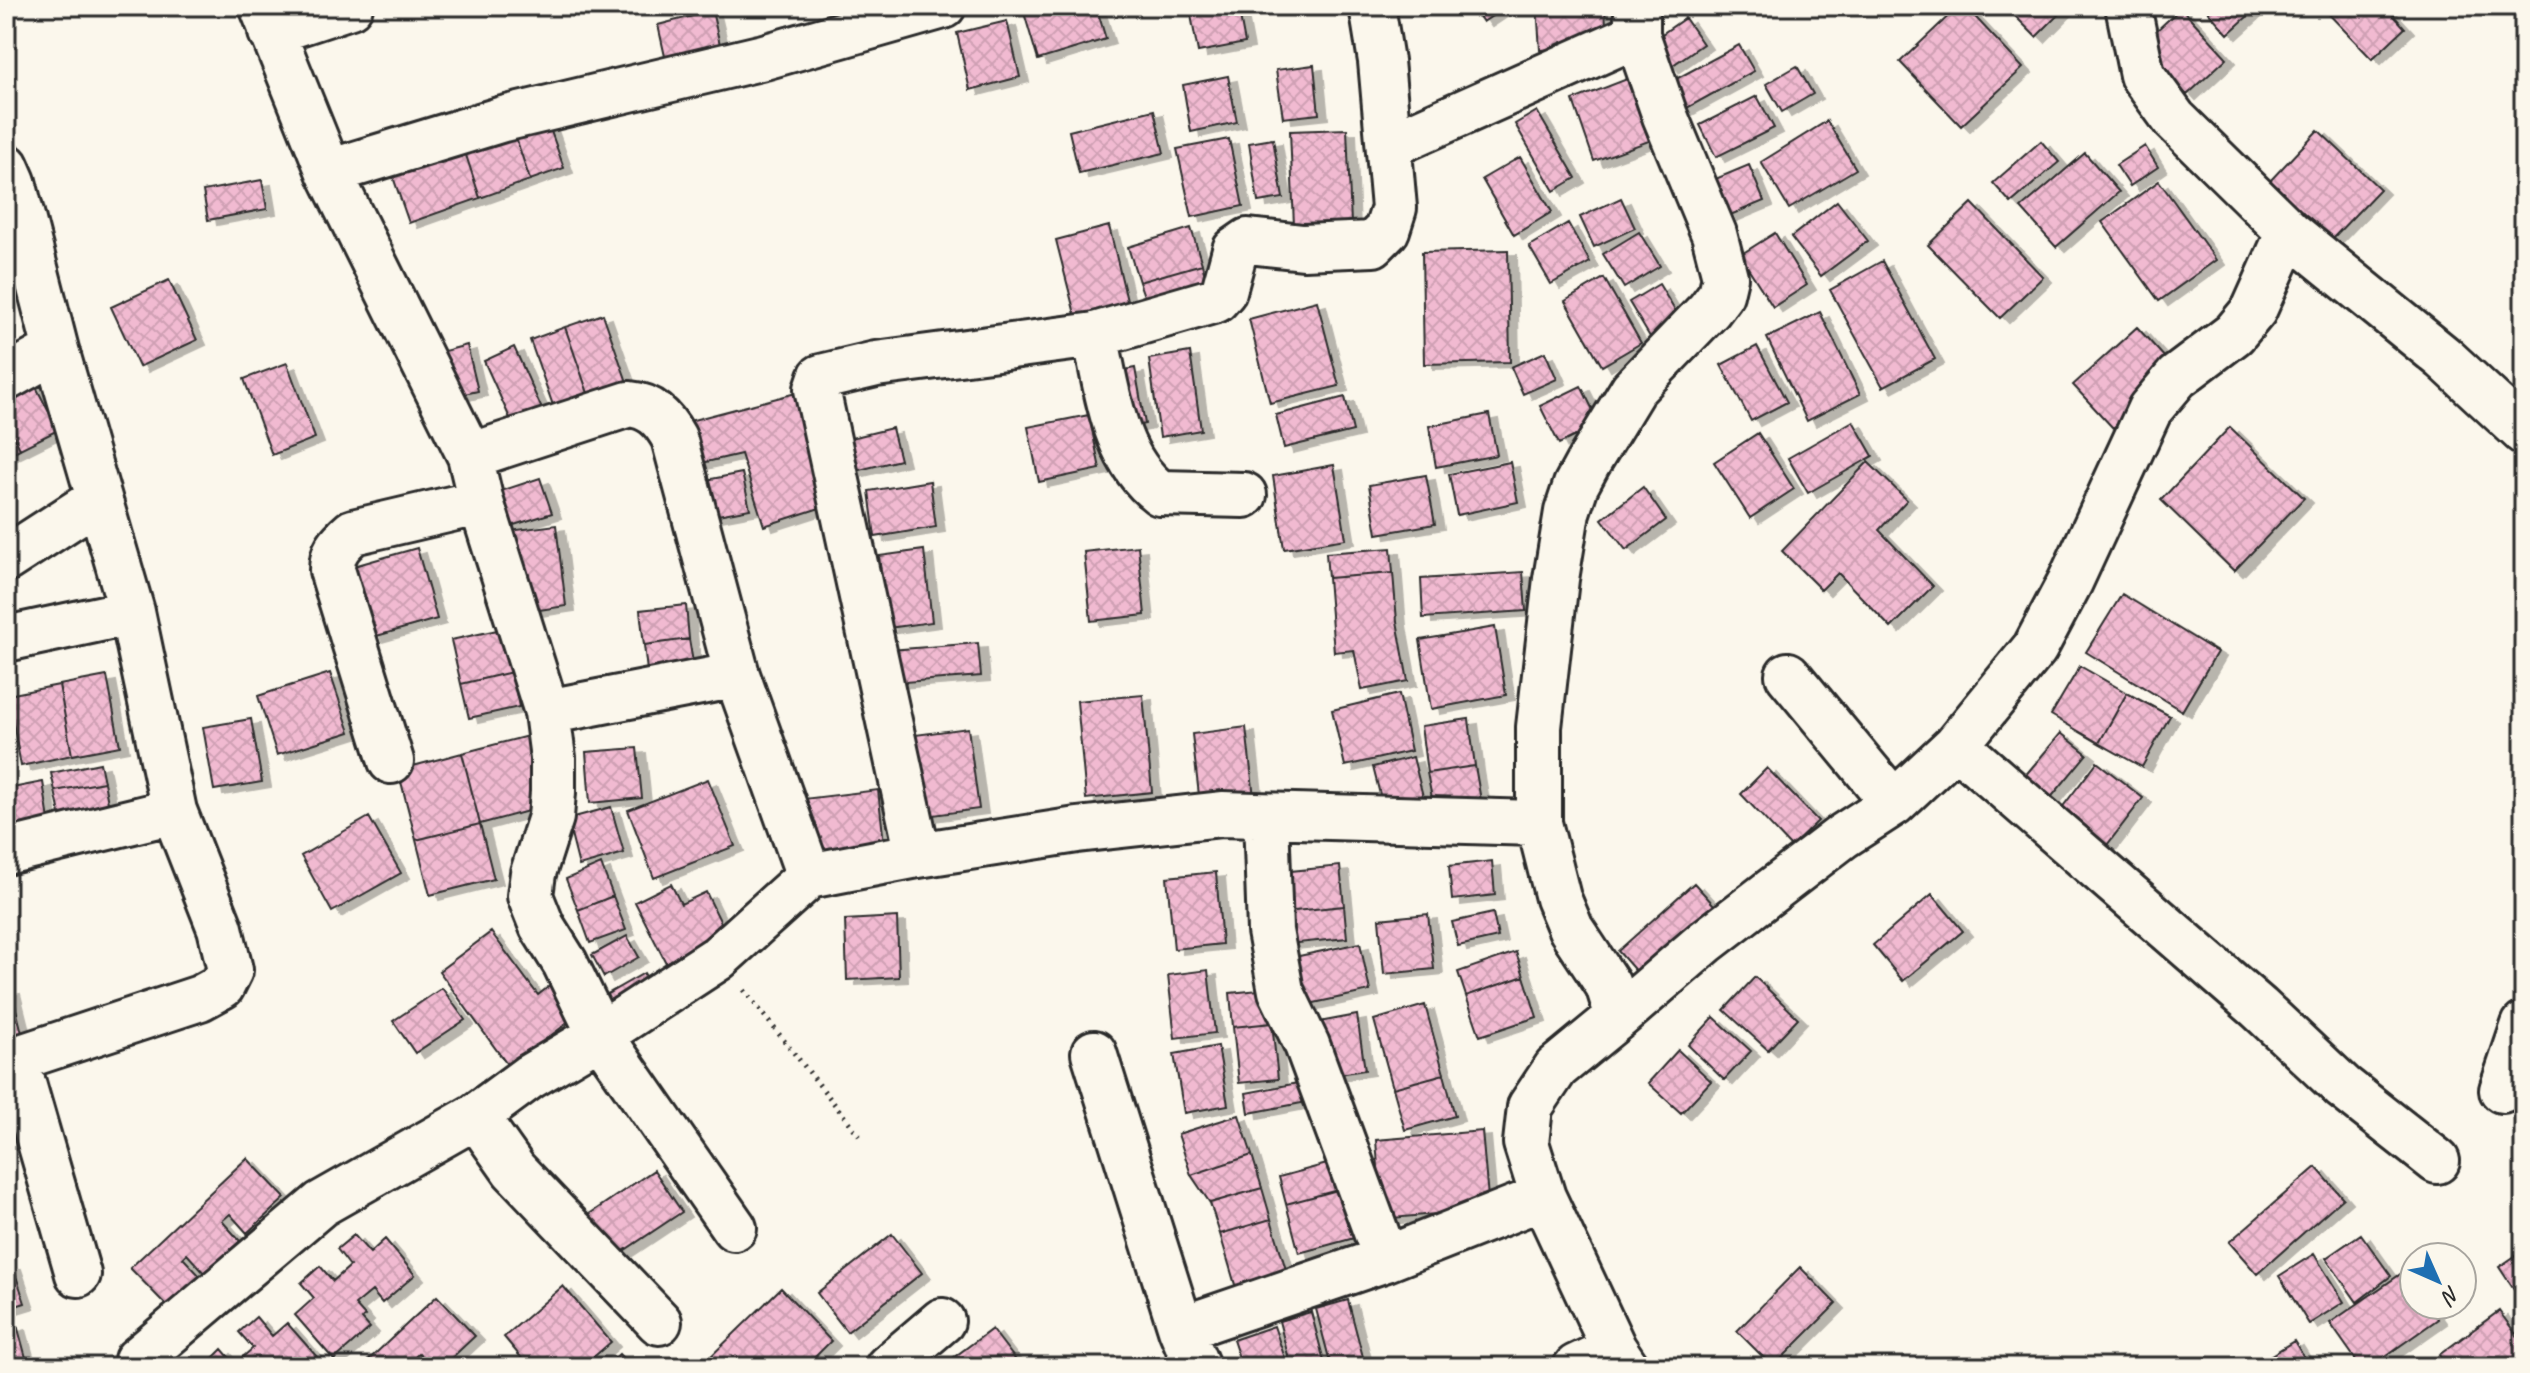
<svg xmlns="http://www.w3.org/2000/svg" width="2530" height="1373" viewBox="0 0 2530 1373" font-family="Caveat,sans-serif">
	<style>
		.building { fill: url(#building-cross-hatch); stroke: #2b2b2b; stroke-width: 2; filter: url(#shadow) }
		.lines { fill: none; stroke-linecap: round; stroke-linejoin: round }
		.minor-casing { stroke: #2b2b2b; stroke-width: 50 }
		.path { stroke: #2b2b2b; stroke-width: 5; stroke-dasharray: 2 6; stroke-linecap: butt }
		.minor { stroke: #fbf7ec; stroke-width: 44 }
	</style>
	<defs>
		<pattern id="building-cross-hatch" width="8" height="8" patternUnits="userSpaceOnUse" patternTransform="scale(2)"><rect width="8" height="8" fill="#f1bad1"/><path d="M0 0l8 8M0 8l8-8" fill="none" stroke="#cfa0b4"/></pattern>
		<filter id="shadow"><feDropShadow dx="9" dy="5" stdDeviation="0" flood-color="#0004"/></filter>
	</defs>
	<rect width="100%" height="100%" fill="#fbf7ec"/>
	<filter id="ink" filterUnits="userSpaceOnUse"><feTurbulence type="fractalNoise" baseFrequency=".0125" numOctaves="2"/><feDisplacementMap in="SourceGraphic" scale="16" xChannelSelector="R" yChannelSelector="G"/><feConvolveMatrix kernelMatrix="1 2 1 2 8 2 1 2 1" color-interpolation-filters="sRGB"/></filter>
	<g filter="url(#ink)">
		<!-- building -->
		<path class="building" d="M1022,6H1096L1106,39L1038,60Z
			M1210,6H1238L1245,43L1198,52L1190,10Z
			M1472,6H1507L1483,22Z
			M1537,6H1605L1607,46L1540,50Z
			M1959,6H1965L2023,68L1961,126L1900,62Z
			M2005,6H2067L2036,37Z
			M2203,6H2259L2228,34Z
			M2321,6H2385L2405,28L2372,59Z
			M2181,8L2227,58L2187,95L2141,45Z
			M712,11L723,57L668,70L658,25Z
			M1685,18L1703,44L1670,67L1652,41Z
			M1007,21L1020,77L970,90L957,33Z
			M1739,45L1754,71L1678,113L1663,86Z
			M1314,65L1319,114L1283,118L1276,70Z
			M1797,66L1813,94L1782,112L1766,84Z
			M1228,76L1237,122L1191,132L1183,85Z
			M1627,79L1649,141L1594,161L1573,100Z
			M1757,96L1774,128L1716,157L1700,125Z
			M1154,110L1164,153L1079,173L1069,131Z
			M1537,111L1576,178L1554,191L1515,124Z
			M547,120L564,168L530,180L514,132Z
			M1827,121L1856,169L1789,209L1761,162Z
			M1347,129L1351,223L1294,226L1290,131Z
			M2318,130L2380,189L2331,240L2269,182Z
			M514,132L530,180L480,198L464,149Z
			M1229,139L1243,206L1192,217L1177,149Z
			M1273,139L1283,198L1258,202L1249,143Z
			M2041,141L2059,162L2011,203L1993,183Z
			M2145,146L2158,167L2130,186L2116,165Z
			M464,149L480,198L409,223L392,174Z
			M2085,153L2119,192L2056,247L2021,208Z
			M1520,157L1552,212L1514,235L1482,179Z
			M1749,165L1764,201L1728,216L1713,180Z
			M262,180L267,209L208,220L203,191Z
			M2159,181L2216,260L2159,301L2102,222Z
			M1621,198L1635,228L1594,247L1580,217Z
			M1837,201L1868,241L1821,276L1791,237Z
			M1972,203L2043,277L2000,318L1928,245Z
			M1568,223L1590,262L1551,284L1529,246Z
			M1109,226L1129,309L1077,322L1056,240Z
			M1191,228L1202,264L1139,282L1128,247Z
			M1639,232L1660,266L1624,288L1603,254Z
			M1775,233L1807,285L1773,307L1740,255Z
			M1508,250L1510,362L1424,364L1422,252Z
			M1882,261L1935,359L1883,387L1830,290Z
			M1202,264L1210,296L1148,307L1139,282Z
			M1604,278L1641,343L1602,366L1565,301Z
			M169,280L197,340L139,367L111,307Z
			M1659,284L1680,319L1650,337L1629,302Z
			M1317,301L1339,386L1270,403L1249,319Z
			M1820,312L1860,394L1807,421L1767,338Z
			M603,314L628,385L590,399L565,327Z
			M565,327L590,399L555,411L530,340Z
			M2137,327L2176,370L2113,428L2073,385Z
			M467,345L478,391L446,398L426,356Z
			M1757,346L1787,402L1751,421L1721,365Z
			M514,347L550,427L518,436L484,361Z
			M1190,352L1201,430L1160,437L1149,359Z
			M1545,352L1557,379L1523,394L1511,367Z
			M287,363L315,438L272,455L244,379Z
			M1135,368L1145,424L1125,428L1114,372Z
			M33,381L58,430L20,449L6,420V395Z
			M1581,386L1600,424L1559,444L1540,406Z
			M796,393L826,506L764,526L741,454L689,466L678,424Z
			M1345,397L1353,431L1284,448L1276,415Z
			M1489,414L1497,455L1436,467L1429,426Z
			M1089,415L1100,469L1039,482L1028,427Z
			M6,420L20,449L6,456Z
			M1853,421L1873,456L1808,493L1788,458Z
			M2230,427L2304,498L2234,571L2161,500Z
			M892,428L900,460L847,473L839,441Z
			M1758,433L1794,489L1750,518L1714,462Z
			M1510,462L1518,502L1457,515L1449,474Z
			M1868,462L1907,500L1879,530L1933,586L1891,628L1838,573L1821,590L1782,551Z
			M1334,465L1346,539L1284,549L1273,476Z
			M742,473L750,509L707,517L701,481Z
			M1426,475L1435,524L1377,534L1369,485Z
			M540,478L552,513L498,530L486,496Z
			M930,481L936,527L875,537L869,491Z
			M1643,487L1666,520L1626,550L1602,519Z
			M556,525L566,606L519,613L509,531Z
			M1138,546L1145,615L1091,621L1084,552Z
			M417,548L437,619L373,637L354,566Z
			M1391,548L1393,573L1328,578L1326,553Z
			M924,550L932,622L888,628L879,556Z
			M1523,572L1526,611L1423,618L1421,579Z
			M1393,573L1397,621L1408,681L1362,690L1354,650L1334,652L1328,578Z
			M2122,594L2217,652L2182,711L2086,652Z
			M686,605L689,639L644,645L640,610Z
			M1495,627L1506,695L1431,709L1420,640Z
			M502,629L512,672L461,684L451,640Z
			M689,639L696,680L649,688L644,645Z
			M978,643L981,676L892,683L890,650Z
			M2080,666L2127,693L2099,743L2051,715Z
			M512,672L519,707L469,718L461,684Z
			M330,673L350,732L277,755L258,696Z
			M107,676L120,746L72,755L59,685Z
			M59,685L72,755L21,766L8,695Z
			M2127,693L2170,716L2142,767L2099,743Z
			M1399,694L1411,751L1345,766L1332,710Z
			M1143,695L1152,792L1086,799L1077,701Z
			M251,719L262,782L214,790L203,727Z
			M1469,719L1475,766L1427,773L1421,726Z
			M1246,727L1255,806L1201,813L1192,734Z
			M968,728L979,809L926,816L915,735Z
			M2061,733L2087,754L2044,806L2018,784Z
			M528,736L547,806L480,824L462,753Z
			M637,748L642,798L590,803L586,752Z
			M462,753L480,824L416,840L398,770Z
			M1413,757L1426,808L1386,818L1373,767Z
			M2097,762L2143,798L2107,845L2061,809Z
			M100,763L104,782L55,791L51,773Z
			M1475,766L1483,812L1436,818L1427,773Z
			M1767,768L1818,821L1791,847L1741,794Z
			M708,779L735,846L654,878L628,810Z
			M43,782L49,820L14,826L7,789Z
			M104,782L109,808L61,818L55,791Z
			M878,790L884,843L809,853L803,799Z
			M611,807L624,853L579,866L567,819Z
			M369,817L401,873L332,912L301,856Z
			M480,824L494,879L430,895L416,840Z
			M1492,861L1495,895L1452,900L1449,866Z
			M601,864L613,896L578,910L566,879Z
			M1340,866L1344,906L1285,912L1281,872Z
			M1216,872L1222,944L1174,949L1167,877Z
			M1694,883L1723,915L1646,983L1618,951Z
			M671,884L681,904L706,892L726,933L666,963L635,902Z
			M1932,894L1963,931L1903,981L1873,945Z
			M613,896L626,930L590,943L578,910Z
			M1344,906L1347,938L1288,944L1285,912Z
			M1493,913L1498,937L1458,946L1452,922Z
			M1428,914L1434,969L1384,974L1379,919Z
			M897,917L899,977L847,980L845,920Z
			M491,932L538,995L557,980L582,1012L509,1067L439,971Z
			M627,936L639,957L604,977L592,955Z
			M1360,943L1370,991L1295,1007L1285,959Z
			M1516,952L1524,976L1466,996L1458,972Z
			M1208,970L1215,1033L1175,1038L1168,975Z
			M644,973L655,992L615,1016L604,996Z
			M1524,976L1537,1017L1480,1036L1466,996Z
			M1755,977L1798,1018L1768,1050L1724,1010Z
			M442,988L465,1020L415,1053L393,1021Z
			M11,989L23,1037L6,1042V990Z
			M1269,989L1272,1023L1233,1027L1230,993Z
			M1425,1005L1444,1074L1393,1088L1374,1020Z
			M1357,1015L1365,1070L1327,1076L1319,1022Z
			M1714,1017L1751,1051L1724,1080L1688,1045Z
			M1272,1023L1278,1079L1239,1083L1233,1027Z
			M1218,1046L1228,1105L1184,1113L1174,1054Z
			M1678,1050L1711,1081L1681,1113L1648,1083Z
			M1444,1074L1455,1116L1405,1130L1393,1088Z
			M1303,1082L1307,1102L1249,1113L1246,1093Z
			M1239,1115L1252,1155L1191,1175L1178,1134Z
			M1482,1131L1489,1209L1382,1219L1376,1140Z
			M1252,1155L1262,1188L1210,1203L1191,1175Z
			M247,1158L285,1198L247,1233L230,1214L222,1221L240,1241L205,1274L187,1254L183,1258L201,1277L168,1307L130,1268Z
			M1338,1161L1345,1188L1286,1204L1279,1177Z
			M2316,1167L2343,1198L2257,1274L2229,1242Z
			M654,1170L682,1212L610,1260L582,1219Z
			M1262,1188L1271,1219L1220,1234L1210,1203Z
			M1345,1188L1358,1237L1299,1253L1286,1204Z
			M1271,1219L1289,1280L1238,1295L1220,1234Z
			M892,1234L922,1273L847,1332L817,1293Z
			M2361,1234L2391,1276L2357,1302L2326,1258Z
			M354,1235L370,1253L385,1239L415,1275L382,1303L372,1291L355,1305L365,1316L362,1319L370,1328L334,1360L295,1315L314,1298L301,1283L320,1266L333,1281L350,1266L337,1249Z
			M2524,1250V1305L2499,1267Z
			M2314,1254L2344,1302L2309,1324L2279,1276Z
			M12,1264L25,1303L6,1309V1266Z
			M1800,1267L1836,1304L1773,1367L1737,1331Z
			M2405,1271L2414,1284V1305H2428L2438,1319L2370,1367H2361L2330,1323Z
			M563,1286L611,1342L582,1367H529L504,1337Z
			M781,1288L831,1341L805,1367H708L704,1363Z
			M437,1296L475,1336L442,1367H433L419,1353L412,1360L419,1367H361Z
			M1348,1300L1363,1357L1331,1366L1316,1309Z
			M2499,1311L2524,1345V1367H2448L2439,1355Z
			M1311,1312L1324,1361L1291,1367L1279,1321Z
			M256,1317L272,1336L287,1323L317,1357L306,1367H204L222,1349L235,1364L253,1348L239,1332Z
			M17,1325L28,1365L6,1367V1328Z
			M1274,1326L1288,1367H1242L1233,1340Z
			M992,1329L1021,1367H960L953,1358Z
			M2294,1341L2310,1367H2252Z
			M619,1354L631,1367H605Z"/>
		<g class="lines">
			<defs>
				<path id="minor" d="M262,6L329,172L470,456L481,502L547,712L553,758V792L551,817L533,873L530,896L542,926L565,963L600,1035L734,1228
					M2128,6L2142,75L2174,119L2289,232L2444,358L2524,432
					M271,32L350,6
					M1390,145L1637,35
					M6,166L13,182L56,350L132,612L174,811L220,928L230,970L222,986L200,998L6,1062
					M329,172L503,119L764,57L943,6
					M1095,335C1107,388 1113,458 1160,493L1244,495
					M6,378L56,350
					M470,456L629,404C651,406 663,418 674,438L737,675L809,876
					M6,559L97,500
					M6,639L132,612
					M1788,675L1894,803
					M547,712L737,675
					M1956,745L2259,1008L2343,1087L2437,1161
					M391,761L332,570C332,552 339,544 353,532L481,502
					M1266,817L1270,931L1281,991L1307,1045L1386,1259
					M6,852L174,811
					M918,855L817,389L821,377L876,364L1095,335L1216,300L1224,291L1235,250L1248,241L1303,247L1373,244L1387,230L1394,208L1381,61L1372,6
					M1618,1017L1705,942L1843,836L1894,803L1956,745L2035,648L2070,582L2150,409L2177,377L2234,334L2254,310L2289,232
					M1094,1053L1181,1329
					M16,1059L78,1274
					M2502,1090L2524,1025
					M659,1322L514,1170L476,1116L529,1077L600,1035L718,958L809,876L918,855L1077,830L1222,814L1539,823
					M144,1367L137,1360L321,1204L476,1116
					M888,1367L942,1321
					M1197,1367L1181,1329L1386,1259L1543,1197
					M1576,1367L1614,1349
					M1626,1367L1614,1349L1543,1197L1526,1143L1530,1107L1556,1068L1618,1017L1608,985L1571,929L1558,898L1539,823V727L1556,579L1567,512L1576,485L1588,463L1633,389L1709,310L1721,294L1725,277L1714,234L1665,116L1637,35V6"/>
			</defs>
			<!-- minor casing -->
			<use href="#minor" class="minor-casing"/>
			<!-- path -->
			<path class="path" d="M744,990L863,1140"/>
			<!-- minor -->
			<use href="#minor" class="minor"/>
		</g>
	</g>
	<!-- margin -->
	<rect width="2530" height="1373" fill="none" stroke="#fbf7ec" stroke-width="32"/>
	<rect x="16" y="16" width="2498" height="1341" fill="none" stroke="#2b2b2b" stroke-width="3" filter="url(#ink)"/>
	<!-- north arrow -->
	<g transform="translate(2438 1281) rotate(135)"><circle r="38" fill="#fbf7ec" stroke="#a8a59f" stroke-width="2"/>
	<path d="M0-6L14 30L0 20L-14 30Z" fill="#1f6fb2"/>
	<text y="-12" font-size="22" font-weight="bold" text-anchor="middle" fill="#2b2b2b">N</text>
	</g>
</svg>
